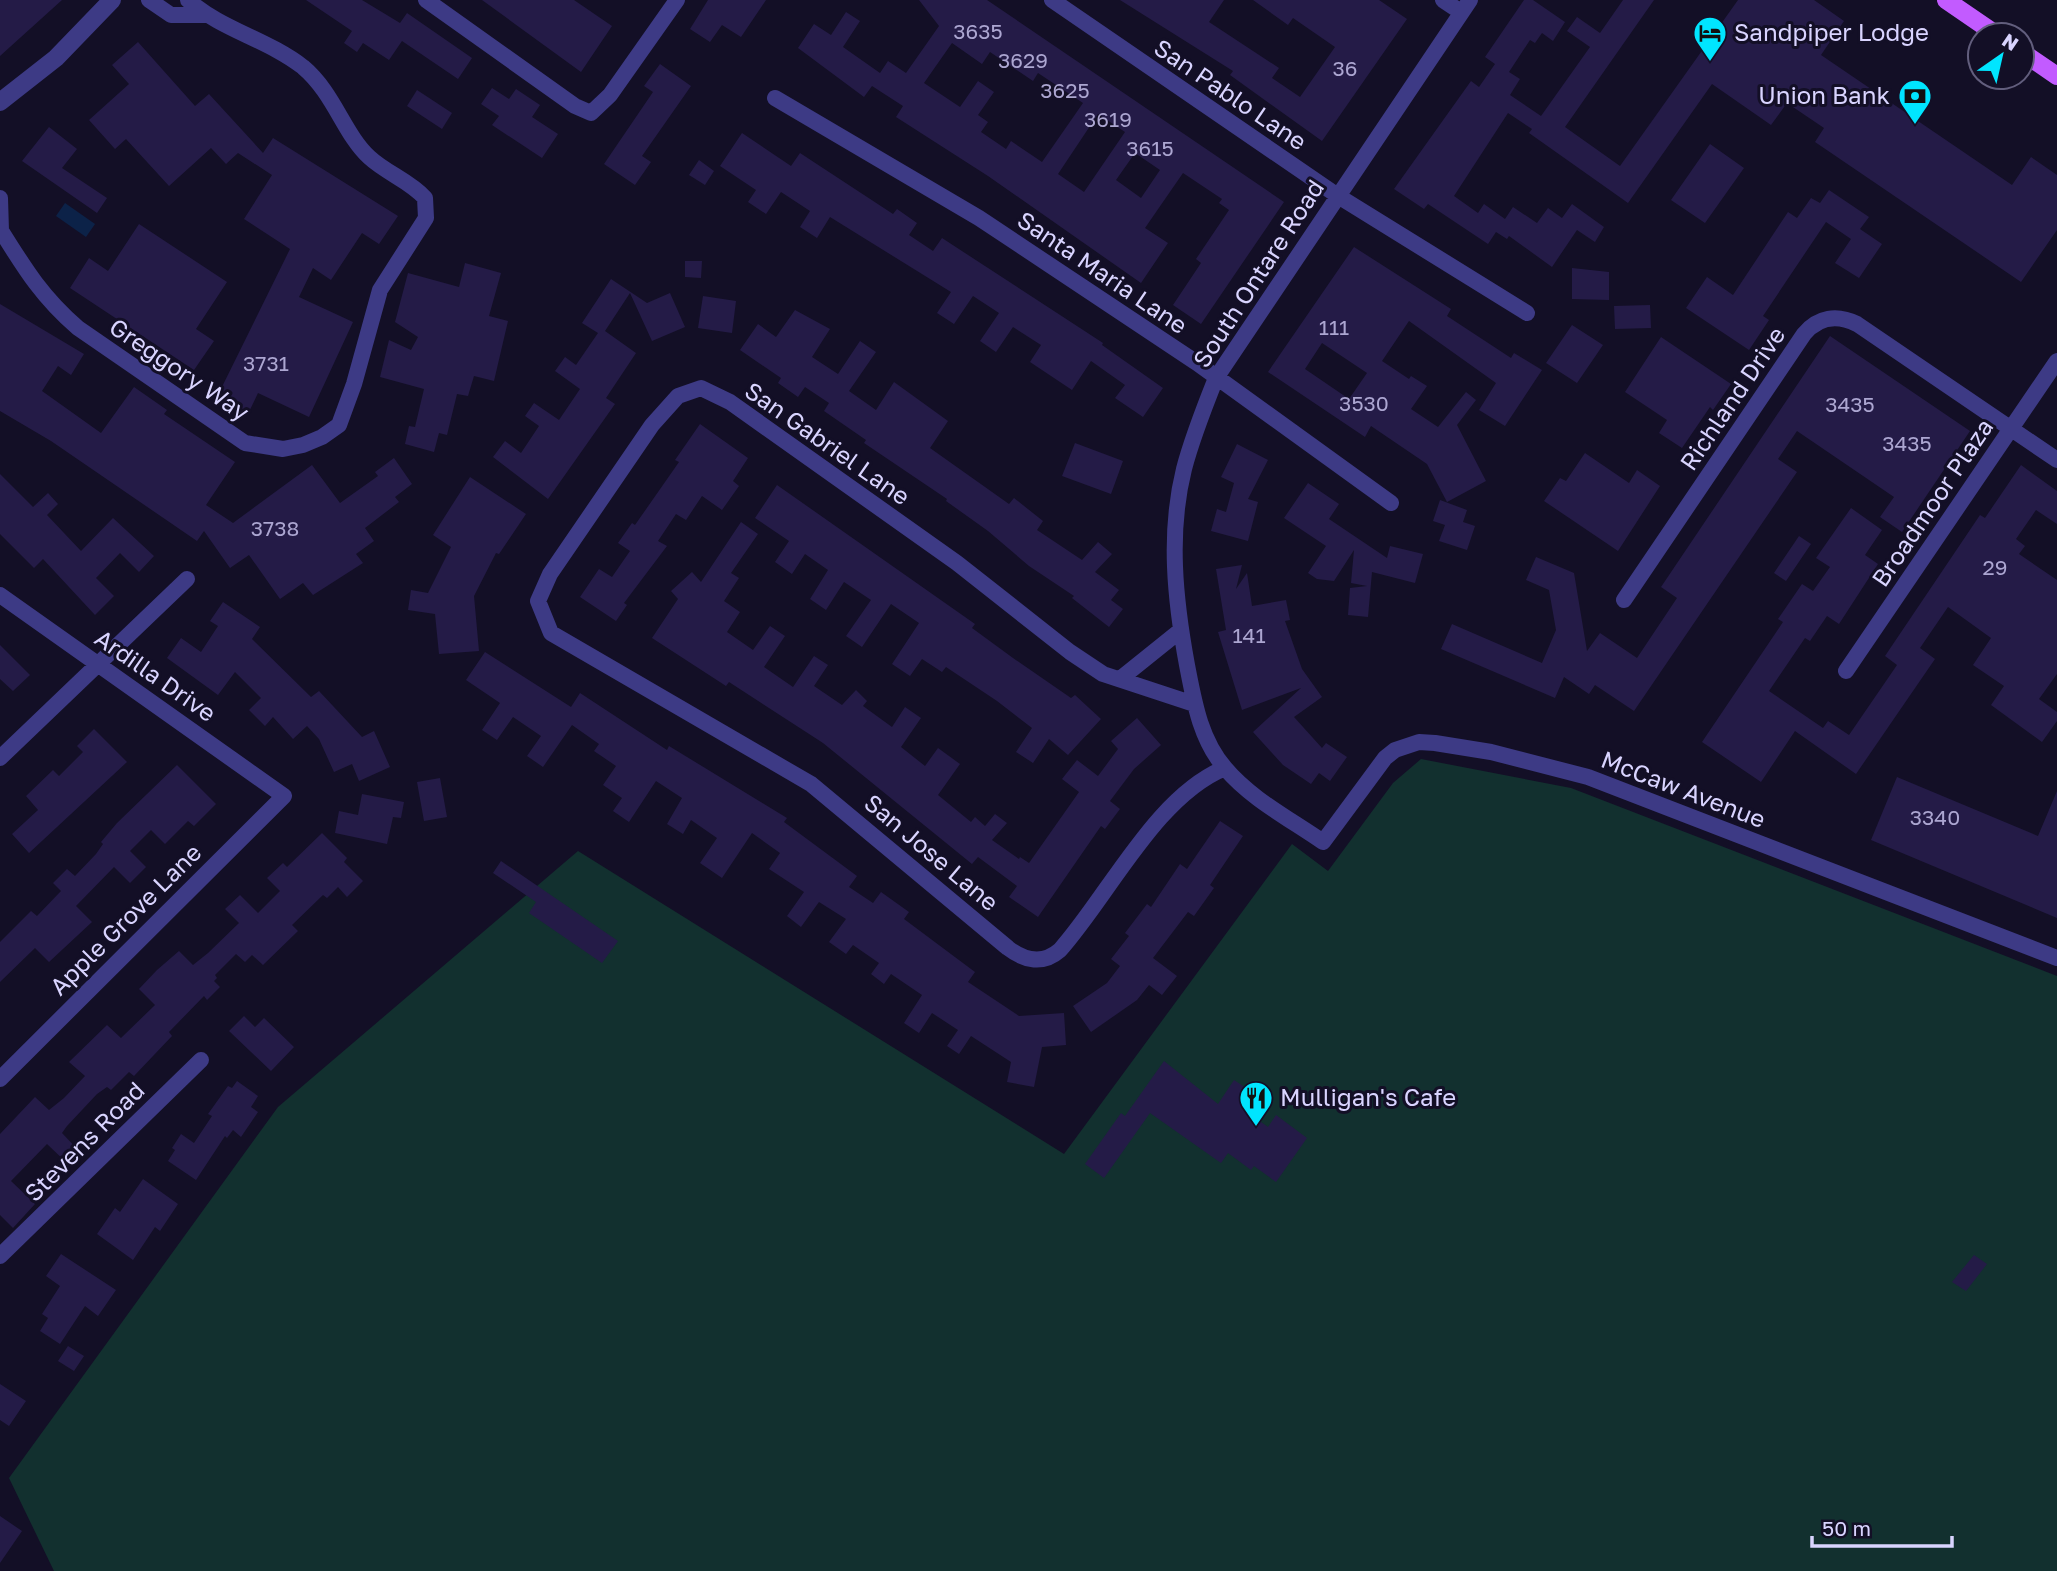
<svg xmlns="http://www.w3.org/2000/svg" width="2057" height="1571" viewBox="0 0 2057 1571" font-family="'Golos Text',sans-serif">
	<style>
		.green { fill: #12302f }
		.water { fill: #0c2248 }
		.building { fill: #241b47; fill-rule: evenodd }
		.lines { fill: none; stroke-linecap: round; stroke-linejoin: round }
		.minor { stroke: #3d3a85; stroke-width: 16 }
		.tertiary { stroke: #3d3a85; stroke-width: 18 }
		.primary { stroke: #c25bff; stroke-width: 18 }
		.labels { text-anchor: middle; stroke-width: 6; stroke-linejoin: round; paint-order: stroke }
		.number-label { font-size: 21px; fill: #aca6d1 }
		.poi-label { font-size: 24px; fill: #d9d4ff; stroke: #130f26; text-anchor: start }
		.street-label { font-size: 24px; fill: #d9d4ff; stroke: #130f26 }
	</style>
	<rect width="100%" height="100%" fill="#130f26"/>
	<!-- green -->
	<path class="green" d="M1421,759L1571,788L2057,976V1571H54L9,1478L278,1107L578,851L1064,1154L1292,844L1328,871L1393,783Z"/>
	<!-- water -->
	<path class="water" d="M65,203L95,224L86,237L56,216Z"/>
	<!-- building -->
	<path class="building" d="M0,0H62L0,56Z
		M306,0H362L400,23L407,13L472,58L458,79L402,41L389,60L363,43L357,52L344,43L352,31Z
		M482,0H574L612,26L581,72Z
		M708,0H766L741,37L722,25L710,42L690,29Z
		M919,0H987L1284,202L1201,324L1173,305L1201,263L1196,259L1229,210L1219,203L1222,199L1183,173L1145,228L1168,243L1141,283L988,176L896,117L903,106L872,86L864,97L798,48L814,24L831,35L846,12L860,21L843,47L880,73L888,61L906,73L939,26ZM952,43L982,64L990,52L1033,81L1038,73L1083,103L1042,162L1011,141L1006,149L981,132L988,122L978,115L994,92L978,81L960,107L924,83ZM1098,114L1125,132L1084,192L1058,174ZM1135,153L1160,170L1141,198L1116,180Z
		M1120,0H1224L1209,22L1279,68L1272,78L1300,97L1335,47L1293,18L1288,25L1253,0H1379L1407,19L1322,141L1230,75L1233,71Z
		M1524,0H1533L1565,22L1553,41L1542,33L1535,43L1530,40L1509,72L1520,79L1510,95L1541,116L1590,47L1567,31L1577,17L1600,33L1623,0H1654L1565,127L1620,166L1738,0H1814L1844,21L1821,55L2012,185L2031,157L2057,175V230L2021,282L1815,142L1824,128L1787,103L1771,125L1712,84L1628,203L1529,133L1532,129L1508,113L1454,196L1478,213L1484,204L1505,219L1513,207L1537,223L1548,208L1562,218L1572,204L1604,227L1595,242L1577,230L1552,267L1509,236L1507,239L1496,232L1488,244L1428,204L1424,209L1394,189L1471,81L1479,87L1495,64L1485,57Z
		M138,42L195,106L209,94L263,153L273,138L398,216L379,244L362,233L331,280L313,268L299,297L353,322L309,417L258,393L248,414L216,399L290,249L244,219L272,175L238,153L226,164L211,148L169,186L126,139L115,149L89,120L129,84L112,65Z
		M660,64L691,86L642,156L651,162L635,185L604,164L653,92L644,86Z
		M492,88L509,99L516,89L540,105L532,117L558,134L542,158L492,125L499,116L481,104Z
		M417,90L452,113L442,129L407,106Z
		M49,127L77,149L62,168L107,198L97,213L22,161Z
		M742,133L791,166L800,153L893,214L897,209L917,223L909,235L933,251L942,238L1103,343L1102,345L1163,388L1143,417L1115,398L1125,385L1091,361L1072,390L1030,362L1041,345L1013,327L996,352L980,341L999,313L973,296L954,324L937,313L951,292L830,217L817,238L800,227L810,211L781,192L766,214L748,202L756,190L720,166Z
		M1710,144L1744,168L1705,223L1671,200Z
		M699,160L714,171L705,185L689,175Z
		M1829,190L1869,217L1860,229L1882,244L1859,278L1835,263L1851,239L1826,222L1763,316L1769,320L1749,350L1686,308L1707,277L1733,295L1788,212L1797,218L1811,198L1820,203Z
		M139,224L227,282L196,329L214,341L194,370L70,288L89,258L108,271Z
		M1354,247L1451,309L1447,316L1511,358L1514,353L1542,370L1505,426L1479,410L1496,383L1409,321L1382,361L1409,379L1411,376L1427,386L1411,409L1438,427L1466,392L1476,400L1457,425L1486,481L1447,502L1427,464L1371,426L1365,437L1268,372ZM1322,343L1367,373L1349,399L1305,369Z
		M685,261H702L701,278L685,277Z
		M465,263L501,273L489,316L508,321L494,381L474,376L468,396L457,394L447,435L439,433L434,452L405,444L409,426L415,427L424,389L380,377L389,340L411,350L418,337L395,322L408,273L459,287Z
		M1572,268L1609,272V300L1572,299Z
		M611,279L647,303L670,293L685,327L652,341L630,293L605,331L636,353L606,398L615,404L548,499L493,457L505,441L521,453L539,426L525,416L534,403L559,420L580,389L555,371L565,357L576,365L598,333L582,323Z
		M703,296L736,301L732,333L698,328Z
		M0,304L84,354L71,375L58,366L42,391L101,433L134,387L167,410L164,414L235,462L206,505L233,523L312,465L340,503L378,476L375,472L394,458L412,484L395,497L399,502L365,528L374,541L356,554L363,563L313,595L303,583L280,599L249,555L230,568L204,531L197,541L51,441L0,411Z
		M1650,305L1651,328L1615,329L1614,306Z
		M795,310L830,329L812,357L838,374L860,341L876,352L849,391L876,410L894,382L948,421L930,448L1009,504L1014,498L1043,521L1037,530L1082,560L1098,542L1112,554L1095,572L1119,590L1111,600L1123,609L1109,627L1072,598L1074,596L1029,566L988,531L946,501L947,499L864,443L866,440L824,411L829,403L805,387L798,397L778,383L781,378L740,350L758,324L776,337Z
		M1572,325L1603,345L1577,383L1546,363Z
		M1830,336L1970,431L1902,532L1880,517L1894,497L1797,431L1778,459L1797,472L1634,711L1595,685L1589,694L1564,677L1555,698L1441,649L1452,624L1542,663L1556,630L1549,590L1526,580L1536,557L1574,573L1587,651L1600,633L1637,658L1677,598L1661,587Z
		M1661,337L1731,384L1713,410L1710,407L1682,448L1659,433L1667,420L1625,392Z
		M700,424L748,458L733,481L739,486L722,510L702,496L686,520L676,514L658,541L667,546L624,603L627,605L616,621L580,597L599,569L612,577L630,551L618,543L632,523L635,525L679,462L675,460Z
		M1075,443L1123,461L1111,494L1062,476Z
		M1237,444L1268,460L1248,499L1258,502L1248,541L1211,531L1217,509L1226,512L1234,483L1221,477Z
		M1585,453L1629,483L1637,470L1660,486L1618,551L1544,501L1560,478L1566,481Z
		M2021,465L2057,491V524L2036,510L2016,539L2025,546L2019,554L2057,580V674L2039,699L2057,712V721L2042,742L1991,705L2004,686L1973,665L1991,638L1948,607L1920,648L1935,659L1856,774L1795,731L1761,782L1702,742L1783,622L1778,619L1802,584L1813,591L1830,567L1816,558L1851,508L1882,530L1865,555L1878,564L1839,624L1827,616L1810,641L1805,638L1769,691L1823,728L1828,721L1849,735L1897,665L1885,656L1980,515L1985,518Z
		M0,474L33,507L48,493L58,504L47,515L81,551L113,518L154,556L139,572L120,553L96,578L114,596L95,615L43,559L34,568L0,534Z
		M470,477L526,514L499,554L496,553L474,596L479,651L439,654L435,614L408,610L411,590L428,593L451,547L433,535Z
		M1308,483L1339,504L1329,519L1387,558L1390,546L1423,554L1415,583L1372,572L1368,617L1348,615L1350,588L1367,586L1351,583L1354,550L1334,581L1317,579L1308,573L1326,546L1284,518Z
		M777,485L975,624L972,628L1013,658L1071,698L1075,695L1101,719L1068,755L1049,739L1033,763L1016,752L1032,728L997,701L946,667L942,672L922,659L910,676L892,664L919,623L891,604L862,647L846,636L871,600L844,582L826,610L810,599L828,570L805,554L792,574L775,562L789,541L755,518Z
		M1440,500L1467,510L1463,522L1475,526L1467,550L1439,541L1445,525L1433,521Z
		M741,522L758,534L731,573L739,578L724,601L740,612L727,632L753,650L770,626L785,636L764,667L793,687L814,656L828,665L814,686L842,705L856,690L867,701L863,706L892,727L905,707L921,718L901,747L925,766L938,748L960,764L938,795L971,822L975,817L985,826L995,814L1007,823L992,840L1019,859L1020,857L1029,863L1079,792L1062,779L1077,760L1098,776L1118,749L1111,741L1137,718L1161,745L1134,769L1110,801L1120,809L1105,829L1101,826L1038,917L1009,897L1017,886L978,857L972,864L823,743L729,682L726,686L652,638L678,599L671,591L692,572L701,582Z
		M1799,536L1811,544L1786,581L1774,573Z
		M1242,565L1236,589L1247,573L1252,606L1286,600L1290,620L1285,621L1302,669L1322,697L1294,717L1322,748L1326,743L1347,757L1330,781L1319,773L1311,784L1283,765L1253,732L1301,688L1242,710L1218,632L1226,630L1216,569Z
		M223,602L260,627L252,639L311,697L319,691L362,737L374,731L390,767L359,781L352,764L334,772L319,739L307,726L293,739L273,717L265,726L249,710L261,698L235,672L218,695L167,658L181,638L201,652L218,626L210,621Z
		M0,645L30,675L13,691L0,679Z
		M485,652L571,707L580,693L667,750L669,746L787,818L784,822L857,876L849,887L873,903L881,892L909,912L904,919L975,972L968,982L1019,1016L1064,1013L1066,1045L1042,1047L1034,1087L1007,1082L1011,1062L971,1036L959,1054L947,1046L958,1030L932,1013L919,1033L904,1023L922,995L891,974L884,984L871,974L879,963L853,945L846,954L829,942L846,919L819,902L801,927L787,916L804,892L769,869L780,853L752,833L722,878L700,863L717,838L691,820L683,834L667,824L682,798L656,781L629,822L613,811L622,798L603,785L616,766L594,751L599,744L572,725L543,767L527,756L541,736L513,717L497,740L482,730L500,703L466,680Z
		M94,729L127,762L29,853L12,834L38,810L26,796L53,770L59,776L83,752L77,746Z
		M177,765L216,804L194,826L188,821L165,844L151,830L130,851L146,867L130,883L114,867L76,906L92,922L49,962L35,948L0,982V942L31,911L37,916L61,891L53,883L67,869L75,876L96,854L103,844L101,842L117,823Z
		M1897,777L2038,836L2057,791V918L1871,840Z
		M440,778L447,817L424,821L417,782Z
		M362,794L404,802L401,818L393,817L387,844L335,833L339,811L358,815Z
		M1220,821L1243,836L1210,885L1214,888L1194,916L1188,912L1153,958L1177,976L1162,995L1149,985L1137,1000L1091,1032L1073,1006L1107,983L1120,966L1111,959L1129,936L1125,933L1147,904L1151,907L1180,864L1187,869Z
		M322,833L347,858L344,862L363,881L347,897L338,887L327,898L323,895L292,925L298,931L263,965L252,955L245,962L236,954L215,975L217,978L214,981L220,987L207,1000L204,996L169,1032L172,1036L134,1076L129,1072L111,1090L107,1087L97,1094L67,1126L62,1133L80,1152L68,1164L47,1144L11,1181L35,1204L13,1228L0,1215V1134L35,1097L49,1110L64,1098L85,1076L69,1062L107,1025L121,1038L155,1005L139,989L157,970L179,951L193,965L208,953L239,923L225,909L240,895L258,913L280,891L267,878L283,863L287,867Z
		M501,861L618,941L602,963L529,913L536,902L493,873Z
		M244,1016L255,1027L264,1018L294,1047L271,1071L229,1031Z
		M1164,1061L1218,1104L1234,1080L1252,1092L1241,1108L1268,1127L1276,1115L1307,1138L1276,1182L1254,1166L1251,1170L1228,1153L1221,1163L1150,1113L1104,1178L1085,1164L1121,1113L1125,1116Z
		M237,1081L258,1096L251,1107L258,1112L241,1137L233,1130L227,1138L225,1136L196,1180L168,1161L175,1150L172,1148L181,1134L194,1143L212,1116L208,1114L228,1086L232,1088Z
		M143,1179L178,1204L160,1231L155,1227L133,1260L97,1234L115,1208L120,1212Z
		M61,1254L116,1290L98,1316L85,1306L60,1344L40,1331L48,1318L42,1314L60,1286L46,1276Z
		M1974,1255L1987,1264L1966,1291L1952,1282Z
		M68,1346L84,1356L74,1371L58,1361Z
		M0,1384L26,1401L9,1426L0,1420Z
		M0,1516L22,1531L0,1563Z"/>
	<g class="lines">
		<!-- minor -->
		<path class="minor" d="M149,0L171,15H206
			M426,0L575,106L591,113L610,95L677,0
			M1052,0L1338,196L1527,313
			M1443,0L1461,12
			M1470,0L1216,378C1204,408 1192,438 1184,469C1168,533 1175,600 1187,665C1194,701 1200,739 1225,768C1251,799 1290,819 1323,842L1385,758L1395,750L1419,742L1435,743L1491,752L1588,777L2057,958
			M775,98L979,218L1197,363L1391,503
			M0,198L1,231
			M0,229C25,269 42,297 78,328L245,443L283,449L303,445L322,437L339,425L354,384L380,290L426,218L425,198C410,181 386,173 369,157C344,134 334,93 303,67C267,39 222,30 188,0
			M0,595L284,796L0,1079
			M1624,600L1804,334C1818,317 1837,314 1857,324L2057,460
			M1846,671L2057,361
			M1120,679L1181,630
			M1194,704L1103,674L1070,652L957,563L730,402L701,388L678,396L652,425L550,574L538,601L551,633L811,784L1008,948C1025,961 1043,965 1060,950C1109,895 1156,796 1225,768
			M0,758L187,579
			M0,1256L201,1060"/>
		<!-- tertiary -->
		<path class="tertiary" d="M0,102L56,58L112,0"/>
		<!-- primary -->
		<path class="primary" d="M1946,0L1997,35
			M2022,52L2057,76"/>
	</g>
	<!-- icons -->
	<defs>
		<symbol id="hotel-pin" viewBox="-11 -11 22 30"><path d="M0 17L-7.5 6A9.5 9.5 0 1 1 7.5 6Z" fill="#00e5ff" stroke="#130f26"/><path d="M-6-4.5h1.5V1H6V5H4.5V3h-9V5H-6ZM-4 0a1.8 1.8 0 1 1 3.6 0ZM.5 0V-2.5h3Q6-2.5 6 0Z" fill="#111"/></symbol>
		<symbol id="bank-pin" viewBox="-11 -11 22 30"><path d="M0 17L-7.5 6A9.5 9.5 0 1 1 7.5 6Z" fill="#00e5ff" stroke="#130f26"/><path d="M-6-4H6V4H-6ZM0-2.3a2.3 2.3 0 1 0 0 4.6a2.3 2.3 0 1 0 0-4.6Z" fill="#111"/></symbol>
		<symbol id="restaurant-pin" viewBox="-11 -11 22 30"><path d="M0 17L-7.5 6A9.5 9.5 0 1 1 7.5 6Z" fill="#00e5ff" stroke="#130f26"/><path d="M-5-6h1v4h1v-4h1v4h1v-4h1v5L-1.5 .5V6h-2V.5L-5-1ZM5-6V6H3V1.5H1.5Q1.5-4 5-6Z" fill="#111"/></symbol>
	</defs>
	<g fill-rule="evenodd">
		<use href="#hotel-pin" x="1691" y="14" width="38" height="52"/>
		<use href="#bank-pin" x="1896" y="77" width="38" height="52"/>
		<use href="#restaurant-pin" x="1237" y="1079" width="38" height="52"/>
	</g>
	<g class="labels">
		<!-- number labels -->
		<g class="number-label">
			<text x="978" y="39">3635</text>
			<text x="1023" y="68">3629</text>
			<text x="1345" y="76">36</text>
			<text x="1065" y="98">3625</text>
			<text x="1108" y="127">3619</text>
			<text x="1150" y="156">3615</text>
			<text x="1334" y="335">111</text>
			<text x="266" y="371">3731</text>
			<text x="1364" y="411">3530</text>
			<text x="1850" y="412">3435</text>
			<text x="1907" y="451">3435</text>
			<text x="275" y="536">3738</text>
			<text x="1995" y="575">29</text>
			<text x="1249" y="643">141</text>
			<text x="1935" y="825">3340</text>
		</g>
		<!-- poi labels -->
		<g class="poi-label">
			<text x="1734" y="41">Sandpiper Lodge</text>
			<text x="1890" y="104" text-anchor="end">Union Bank</text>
			<text x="1280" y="1106">Mulligan's Cafe</text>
		</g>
		<!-- street labels -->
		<g class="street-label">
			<text transform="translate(1230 95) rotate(34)" y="8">San Pablo Lane</text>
			<text transform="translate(1102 273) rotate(34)" y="8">Santa Maria Lane</text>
			<text transform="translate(1259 274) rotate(-57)" y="8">South Ontare Road</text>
			<text transform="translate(179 370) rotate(34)" y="8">Greggory Way</text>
			<text transform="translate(1733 399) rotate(-56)" y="8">Richland Drive</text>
			<text transform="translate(827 444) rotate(35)" y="8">San Gabriel Lane</text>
			<text transform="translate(1933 503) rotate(-56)" y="8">Broadmoor Plaza</text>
			<text transform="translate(155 676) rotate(35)" y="8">Ardilla Drive</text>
			<text transform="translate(1683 790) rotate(21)" y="8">McCaw Avenue</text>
			<text transform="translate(931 853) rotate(40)" y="8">San Jose Lane</text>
			<text transform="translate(126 920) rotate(-45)" y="8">Apple Grove Lane</text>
			<text transform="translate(85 1142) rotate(-45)" y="8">Stevens Road</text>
		</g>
	</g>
	<!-- north arrow -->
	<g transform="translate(2001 56) rotate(34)"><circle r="33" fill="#130f26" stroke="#625e7d" stroke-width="2"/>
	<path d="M0-5L12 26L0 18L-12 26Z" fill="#00e5ff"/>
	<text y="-10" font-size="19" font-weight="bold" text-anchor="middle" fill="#d9d4ff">N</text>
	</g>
	<!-- scale -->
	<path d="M1812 1536v10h140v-10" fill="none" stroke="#d9d4ff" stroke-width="3.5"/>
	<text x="1822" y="1536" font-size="21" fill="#d9d4ff" stroke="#130f26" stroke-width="5" paint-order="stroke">50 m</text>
</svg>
